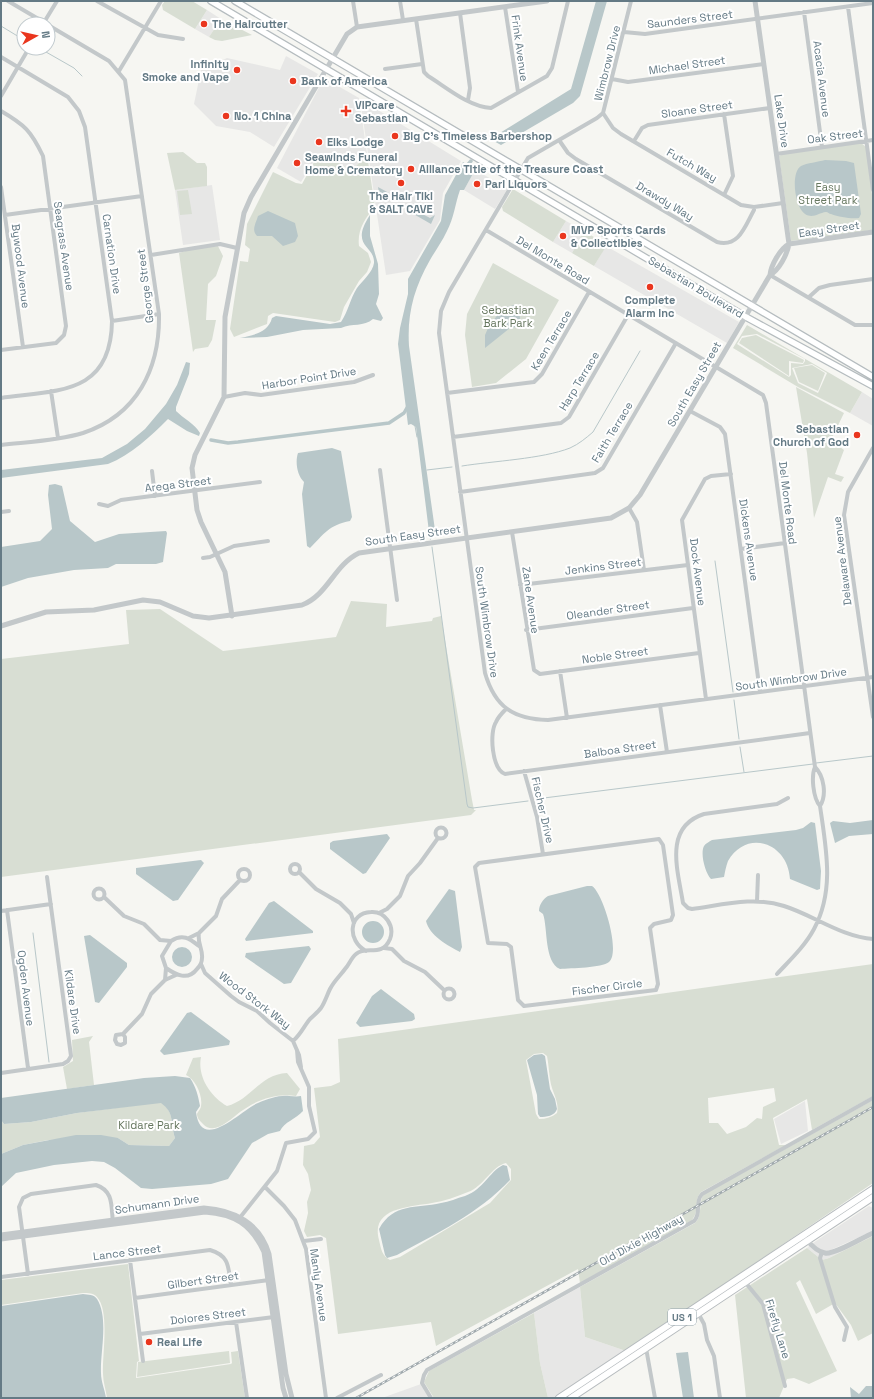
<svg xmlns="http://www.w3.org/2000/svg" width="874" height="1399" viewBox="0 0 874 1399" font-family="'Space Grotesk',sans-serif">
	<style>
		.built { fill: #e7e7e6 }
		.green { fill: #d8ded3; fill-rule: evenodd }
		.water { fill: #b8c7c9 }
		.lines { fill: none; stroke-linecap: round; stroke-linejoin: round }
		.stream { stroke: #b8c7c9; stroke-width: 1 }
		.canal { stroke: #b8c7c9; stroke-width: 3.5 }
		.secondary-casing { stroke: #b5bcbf; stroke-width: 8 }
		.primary-casing { stroke: #b6bbbe; stroke-width: 8 }
		.minor { stroke: #c3c8ca; stroke-width: 4 }
		.tertiary { stroke: #c3c8ca; stroke-width: 5 }
		.secondary { stroke: #fff; stroke-width: 5.5 }
		.primary { stroke: #fff; stroke-width: 6 }
		.rail-casing { stroke: #a1aaae; stroke-width: 2.5 }
		.rail { stroke: #fff; stroke-width: 1; stroke-dasharray: 3; stroke-linecap: butt }
		.poi-dot { fill: #ea361e; stroke: #fff; stroke-width: 1.5 }
		.labels { text-anchor: middle; stroke-width: 4; stroke-linejoin: round; paint-order: stroke }
		.shield { fill: #fff; stroke: #92a2aa; stroke-width: 1 }
		.shield-label { font-size: 10px; font-weight: bold; fill: #647a85 }
		.street-label { font-size: 11px; fill: #647a85; stroke: #fff }
		.poi-label { font-size: 11px; font-weight: bold; fill: #647a85; stroke: #fff; text-anchor: start }
		.park-label { font-size: 11px; fill: #66775f; stroke: #fff }
	</style>
	<rect width="100%" height="100%" fill="#f6f6f2"/>
	<!-- built -->
	<path class="built" d="M207,10L221,19L209,37L195,29Z
		M286,56L318,74L274,147L250,132L216,126L194,104L201,70L227,58L280,70Z
		M324,78L359,98L368,161L362,160L352,170L319,153L301,182L277,168Z
		M360,99L461,161L443,193L440,220L410,271L386,275Z
		M475,170L508,188L495,209L464,190Z
		M212,185L220,240L183,245L175,190Z
		M566,221L584,231L572,253L553,242Z
		M606,246L739,322L727,343L594,266Z
		M862,392L873,399V426L850,413Z
		M805,1101L808,1131L781,1144L774,1119Z
		M869,1206L873,1208V1231L826,1252L819,1249L813,1243Z
		M873,1234V1236L829,1258L822,1260L807,1248L810,1245L825,1255Z
		M580,1287L585,1337L626,1351L555,1398H548L540,1363L534,1313Z
		M421,1384L429,1398H382Z"/>
	<!-- green -->
	<path class="green" d="M165,1H192L207,10L195,29L163,10L162,5Z
		M221,19L252,35L222,41L215,40L209,37Z
		M861,143L866,147L873,202V230L791,241L779,156L783,154Z
		M183,152L197,163H205L207,167V186L175,190L167,153Z
		M319,153L352,170L362,160L368,161L375,207C365,218 357,230 359,246L368,253L371,262L367,272L359,281L344,307L340,320L335,322L273,313L268,316L267,324L234,337L230,329L240,261L248,262L250,249L245,245L247,224L273,172L296,183L302,184Z
		M513,189L566,221L553,242L503,211L502,207Z
		M188,190L192,214L180,215L177,191Z
		M584,231L607,245L594,266L572,253Z
		M218,246L223,256L216,276L208,284L206,320H216L212,340L208,347L195,349L193,352L179,253L192,249Z
		M493,263L559,300L526,359L496,383L472,387L465,335L467,314Z
		M747,325L862,392L850,413L798,387L733,348ZM757,334L805,359V361L803,364L791,363V375L789,377L737,344L742,336ZM812,364L827,373L818,393L798,383L792,368Z
		M756,335L804,360L803,363L789,361V376L739,343L742,338Z
		M812,365L825,373L818,391L799,382L794,368Z
		M796,387L844,413L831,440L844,450L835,474L844,477L841,482L828,477L814,518L807,453Z
		M351,601L387,604L386,627L432,621L433,618L441,616L472,800L474,810H476L471,815L1,877V659L129,644L126,610L160,609L223,651L336,637Z
		M873,964V1096L812,1130L807,1099L773,1118L779,1145H786L701,1192C693,1201 700,1211 692,1220L580,1283L578,1269L436,1346L431,1322L338,1334L326,1238L320,1235L307,1237L304,1231L308,1213L307,1202L311,1190L308,1174L303,1165L304,1146L314,1144L320,1137L314,1088L331,1086L340,1082L338,1039ZM543,1053L547,1056C549,1066 549,1078 552,1088C555,1097 559,1104 557,1113C552,1117 546,1119 539,1119L536,1114L526,1060L534,1054ZM774,1088L776,1101L763,1107L762,1119L757,1118L746,1127L727,1134L718,1123H709L708,1098ZM506,1163L511,1169V1180L490,1203L400,1257L390,1260C382,1256 381,1249 379,1240C370,1207 411,1207 432,1203C444,1201 456,1197 468,1192C483,1187 492,1166 506,1163Z
		M93,1036L89,1042L94,1085L67,1089L63,1067L73,1061L72,1040Z
		M201,1057C197,1077 211,1097 227,1106C251,1100 260,1074 287,1073L300,1089L296,1096C276,1093 256,1100 240,1112C231,1119 214,1136 203,1124C200,1121 197,1118 197,1114C198,1111 201,1109 201,1106C203,1095 195,1079 186,1075L193,1058Z
		M873,1100V1183L626,1351L585,1337L580,1287L695,1223C703,1215 698,1205 703,1195Z
		M161,1102C175,1113 170,1123 175,1138L169,1146L129,1145L118,1138L48,1140L23,1145L1,1154V1120L4,1124L31,1122L77,1113Z
		M873,1236V1333L858,1341L851,1325L835,1303L816,1314L800,1280L796,1283L837,1371L809,1384L794,1378L787,1379L779,1398H746L735,1295L807,1248L822,1260L829,1258Z
		M128,1264L139,1361L137,1362L136,1378L231,1364L232,1363L231,1352L238,1351L245,1398H107C106,1390 103,1382 103,1374C102,1355 110,1311 97,1297C94,1293 88,1293 83,1293L1,1305V1280Z
		M534,1313L540,1363L548,1398H434L424,1382L429,1371Z
		M229,1351L230,1363L137,1377L138,1362Z"/>
	<!-- water -->
	<path class="water" d="M596,1H607L580,96L573,103L501,145L490,139L571,89Z
		M825,160L846,161L854,163L861,214L859,218C851,219 839,217 831,214C829,214 828,212 826,212C818,213 813,219 805,214C795,208 790,173 801,166C807,163 818,162 825,160Z
		M463,162L475,170L464,190H460C455,204 454,218 447,231C442,242 435,251 430,260C414,288 407,314 409,346L435,530V535L430,540L416,427L411,424L408,425L398,344L400,328L408,294V279L441,221L445,195Z
		M378,187L389,193V199H380Z
		M411,208L430,218L435,215L431,224L410,212Z
		M268,211L295,223L298,236L295,242L283,246L272,236H257C251,230 256,223 258,216Z
		M370,215V236L378,264L379,294L376,304L383,318L381,321L373,319C364,327 352,323 341,328L303,330L267,337L240,338C253,335 268,333 272,318L276,316L330,324L341,322C348,312 350,299 357,288C362,281 373,272 374,263C375,245 349,247 370,215Z
		M514,305L519,309L520,319L514,328H510L485,348V335L489,326L503,308Z
		M186,362L190,363L189,374L176,407V411C183,418 195,424 200,433L199,436L187,431L168,419C151,436 131,455 108,464L1,478V470L102,458L127,444L145,429L166,404L177,385Z
		M332,448L341,451L352,517L350,521C329,525 324,534 310,548L307,546L302,494L304,482C297,475 295,462 298,453Z
		M55,484L62,486L70,521L95,542L119,534L166,531L167,533L163,562L156,564H116L108,568L74,570L28,578L1,587V547L40,541L52,529L48,495L49,485Z
		M873,820V834L849,836L835,843L830,823L833,821L850,823Z
		M811,822L815,823L821,871L820,889L817,890L790,879C788,843 747,828 728,861C726,866 725,872 724,877L711,879C705,873 700,853 704,846C706,843 709,842 712,840L796,830L803,828Z
		M387,834L390,838L366,873L363,874L330,849V843L333,841Z
		M201,860L204,863L178,900L173,901L136,874V868Z
		M587,886H592C603,893 621,952 609,962C602,968 571,968 560,969C544,962 548,928 543,914L539,911C539,905 543,899 548,896Z
		M449,889L455,891L462,947L460,952C448,946 429,935 426,921Z
		M274,901L313,931V933L246,941L245,939L269,903Z
		M362 932a11 11 0 1 1 22 0a11 11 0 1 1-22 0Z
		M90,935L127,963V967L99,1003L95,1002L84,936Z
		M309,946L311,949L291,983L284,984L245,957L246,953Z
		M172 957a10 10 0 1 1 20 0a10 10 0 1 1-20 0Z
		M381,989L414,1014L415,1019L412,1021L360,1027L356,1023L372,996Z
		M191,1012L230,1041L229,1045L164,1055L160,1051L187,1013Z
		M542,1054L545,1056L550,1089L555,1099L557,1109C555,1116 546,1117 540,1117L538,1114L537,1095L527,1060L534,1055Z
		M175,1076L190,1078C196,1087 198,1095 200,1106L196,1112C201,1154 242,1109 258,1103C268,1099 279,1095 289,1096C293,1096 296,1097 301,1096L303,1111C296,1119 284,1122 280,1131L268,1134L252,1143L228,1179L211,1184L152,1189L141,1188L115,1168L104,1162L92,1161L54,1165L16,1173L1,1187V1154L23,1145L76,1135H101L118,1138L129,1145L169,1146L175,1138C170,1123 175,1113 161,1103L77,1113L31,1122L4,1124L1,1120V1098L144,1078Z
		M503,1165L507,1166L510,1180C479,1213 436,1234 397,1255L387,1258L385,1255L379,1229C394,1202 416,1209 441,1203C449,1202 457,1198 465,1196C484,1189 489,1172 503,1165Z
		M83,1294C88,1295 94,1294 97,1299C109,1318 100,1353 101,1373C101,1382 105,1390 106,1398H1V1306Z
		M688,1352L694,1398H683L676,1353Z
		M873,1380V1398H851L850,1387L859,1394L866,1386H872Z"/>
	<g class="lines">
		<!-- stream -->
		<path class="stream" d="M1,26L24,40
			M39,48L74,68L82,76
			M415,426L417,437
			M462,466C493,461 542,459 570,448C579,444 586,438 593,432L640,351
			M427,470L452,467
			M432,547L467,804L468,807L473,808L528,801
			M715,561L733,692
			M734,700L739,739
			M740,747L744,772
			M816,763L873,756
			M536,799L813,764
			M33,933L49,1062"/>
		<!-- canal -->
		<path class="canal" d="M465,168L471,161
			M211,440L228,443L238,442L389,423L404,413L408,406"/>
		<defs>
			<path id="secondary" d="M211,1L746,317L873,386
				M235,1L873,377"/>
			<path id="primary" d="M559,1398L873,1189
				M571,1398L873,1197"/>
		</defs>
		<!-- secondary casing -->
		<use href="#secondary" class="secondary-casing"/>
		<!-- primary casing -->
		<use href="#primary" class="primary-casing"/>
		<!-- minor -->
		<path class="minor" d="M8,1L47,24
			M97,1L158,35L183,39
			M353,1L357,27
			M400,1L403,20
			M631,1L603,113L597,118L528,158L449,292L441,311L439,333L485,673C495,707 513,719 548,720L873,677
			M505,7L518,92
			M848,7L873,190
			M804,12L822,147
			M460,13L470,88L468,100
			M416,19L424,72L428,76C446,87 469,107 491,108L547,76L552,68L568,1
			M43,24L57,1
			M624,32L645,34L873,3
			M1,57L68,97L79,111L85,127L112,321C111,395 58,390 1,398
			M385,69L422,64
			M119,71L161,1
			M612,79L628,82L764,64
			M1,96L29,48
			M1,111C25,125 31,131 43,156L66,326L64,335L56,343L1,350
			M603,113L613,128L621,134L741,205L754,207L783,203
			M724,114L733,176L724,195
			M559,140L568,153L576,159L717,242C739,248 745,226 754,210V207
			M634,141L642,128L648,125L770,108
			M776,154L873,140
			M1,187L23,347
			M5,215L142,196
			M486,230L763,395L766,403L815,767C811,776 813,798 820,806C826,848 835,890 814,929C805,946 790,960 777,974
			M151,255L220,244L237,248
			M770,275L855,325H873
			M809,297L819,288L830,285L873,279
			M112,321L159,314
			M51,391L58,438
			M447,393L534,382L542,374L589,292
			M224,397L245,393L261,395L354,382L373,375
			M690,411L720,427L725,434L760,692
			M453,437L561,423L569,417L628,315
			M1,445C27,442 57,441 83,433C137,415 160,369 159,314L125,80L109,61L48,25
			M873,448L848,492L844,515L873,717
			M380,470L397,600
			M152,471L155,496
			M460,492L595,473L603,468L676,343
			M99,504L108,506L121,500L260,482
			M629,508L637,522L644,570
			M1,512L9,511
			M512,532L534,670L540,674L699,653
			M741,549L785,543
			M203,558L210,557L234,546L268,541
			M520,585L688,565
			M526,630L693,608
			M560,671L567,718
			M706,699L682,520L705,479L711,476L731,474
			M660,705L667,752
			M506,709C502,713 498,717 496,722C489,733 492,769 505,774L810,733
			M815,767C824,776 827,795 820,806
			M524,771L537,817L543,854
			M788,798L777,804L704,814C663,827 678,871 683,903L688,908L692,909C722,905 754,896 784,906C813,915 842,937 873,939
			M435.5 833a5.5 5.5 0 1 1 11 0a5.5 5.5 0 1 1-11 0Z
			M659,839L663,845L673,915L671,920L654,924L650,928L658,984L656,990L524,1006L518,1000L511,947L507,944L488,943L475,867L479,863Z
			M290 869a5 5 0 1 1 10 0a5 5 0 1 1-10 0Z
			M238 875a6 6 0 1 1 12 0a6 6 0 1 1-12 0Z
			M299,872L316,889L340,903L351,914L354,923
			M93.5 894a5.5 5.5 0 1 1 11 0a5.5 5.5 0 1 1-11 0Z
			M104,897L124,916L144,924L160,940L171,941
			M757,901L758,875
			M7,910L28,1068
			M1,911L51,904
			M379,913L387,909L400,896L408,876L420,863L438,838
			M199,933C197,943 203,949 202,958C202,963 200,966 197,969C188,981 176,975 166,968L162,956L171,941C183,933 190,939 199,946
			M189,938L199,933L216,916L222,899L240,880
			M384,948L392,949L404,961L425,972L444,990
			M201,964L205,973L231,996L239,1002L257,1011L270,1023L293,1041
			M165,980L166,968
			M443.5 994a5.5 5.5 0 1 1 11 0a5.5 5.5 0 1 1-11 0Z
			M123,1034L125,1037V1043L121,1045L117,1044L115,1040L116,1035L123,1034L142,1014L151,994L165,980L176,975
			M293,1041C301,1034 304,1026 310,1019C314,1015 318,1012 321,1008C325,1002 327,995 330,989C334,981 340,976 345,969C349,965 351,958 356,954C366,945 382,958 390,939C395,926 385,911 371,912C348,913 347,941 366,951
			M293,1041L299,1055L301,1067
			M1,1073L63,1064L68,1061L71,1056L47,877
			M265,1187L284,1206L295,1220L306,1249L326,1398
			M238,1220L277,1171L286,1143L308,1139L315,1132L309,1106V1087L298,1062L297,1050
			M304,1241L321,1239
			M822,1252L820,1258L835,1307L847,1327L844,1340
			M130,1260L143,1361
			M28,1274L19,1207L23,1198L31,1194L96,1185C114,1191 111,1206 113,1223
			M1,1277L210,1250C230,1256 228,1267 231,1285
			M745,1282L763,1304L785,1386
			M135,1298L269,1280
			M698,1313L704,1324L707,1340L714,1356L720,1398
			M236,1322L247,1398
			M140,1334L274,1317
			M646,1348L655,1398
			M337,1398L381,1375
			M431,1398L422,1383L424,1375L427,1370L694,1221C702,1213 694,1203 702,1194L873,1098"/>
		<!-- tertiary -->
		<path class="tertiary" d="M755,1L789,244C787,255 779,270 770,275
			M232,616L225,572L201,522L197,510L192,468L195,455L224,397L225,317L244,213L251,197L347,34L357,27L547,1
			M1,626L46,612L94,610L143,600L160,602L193,616L209,618L302,605C328,595 334,565 359,553L611,518L629,508L640,495L770,275C771,265 780,249 789,244L873,232
			M1,1235L204,1208C234,1210 260,1223 269,1254L286,1374L292,1398
			M805,1238C810,1244 817,1252 825,1253C834,1255 863,1237 873,1233
			M1,1239L205,1212C234,1214 251,1224 264,1252L283,1388L286,1398"/>
		<!-- secondary -->
		<use href="#secondary" class="secondary"/>
		<!-- primary -->
		<use href="#primary" class="primary"/>
		<defs>
			<path id="rail" d="M356,1398L873,1107"/>
		</defs>
		<!-- rail casing -->
		<use href="#rail" class="rail-casing"/>
		<!-- rail -->
		<use href="#rail" class="rail"/>
	</g>
	<!-- markers -->
	<g class="poi-dot">
		<circle cx="204" cy="24" r="4"/>
		<circle cx="237" cy="70" r="4"/>
		<circle cx="293" cy="81" r="4"/>
		<path d="M344 105h4v4h4v4h-4v4h-4v-4h-4v-4h4z"/>
		<circle cx="226" cy="116" r="4"/>
		<circle cx="395" cy="136" r="4"/>
		<circle cx="319" cy="142" r="4"/>
		<circle cx="297" cy="163" r="4"/>
		<circle cx="411" cy="169" r="4"/>
		<circle cx="401" cy="183" r="4"/>
		<circle cx="477" cy="184" r="4"/>
		<circle cx="563" cy="236" r="4"/>
		<circle cx="650" cy="287" r="4"/>
		<circle cx="857" cy="435" r="4"/>
		<circle cx="149" cy="1342" r="4"/>
	</g>
	<g class="labels">
		<!-- shield labels -->
		<rect class="shield" x="668" y="1309" width="28" height="16" rx="3"/>
		<g class="shield-label">
			<text x="682" y="1321">US 1</text>
		</g>
		<!-- street labels -->
		<g class="street-label">
			<text transform="translate(690 19) rotate(-7)" y="4">Saunders Street</text>
			<text transform="translate(520 48) rotate(82)" y="4">Frink Avenue</text>
			<text transform="translate(607 63) rotate(-76)" y="4">Wimbrow Drive</text>
			<text transform="translate(687 65) rotate(-8)" y="4">Michael Street</text>
			<text transform="translate(822 79) rotate(83)" y="4">Acacia Avenue</text>
			<text transform="translate(697 109) rotate(-8)" y="4">Sloane Street</text>
			<text transform="translate(782 121) rotate(82)" y="4">Lake Drive</text>
			<text transform="translate(835 136) rotate(-7)" y="4">Oak Street</text>
			<text transform="translate(692 165) rotate(30)" y="4">Futch Way</text>
			<text transform="translate(665 201) rotate(31)" y="4">Drawdy Way</text>
			<text transform="translate(829 229) rotate(-8)" y="4">Easy Street</text>
			<text transform="translate(64 246) rotate(82)" y="4">Seagrass Avenue</text>
			<text transform="translate(112 254) rotate(82)" y="4">Carnation Drive</text>
			<text transform="translate(553 260) rotate(31)" y="4">Del Monte Road</text>
			<text transform="translate(21 266) rotate(83)" y="4">Bywood Avenue</text>
			<text transform="translate(145 286) rotate(-97)" y="4">George Street</text>
			<text transform="translate(696 287) rotate(31)" y="4">Sebastian Boulevard</text>
			<text transform="translate(551 340) rotate(-59)" y="4">Keen Terrace</text>
			<text transform="translate(309 378) rotate(-9)" y="4">Harbor Point Drive</text>
			<text transform="translate(579 381) rotate(-59)" y="4">Harp Terrace</text>
			<text transform="translate(694 384) rotate(-60)" y="4">South Easy Street</text>
			<text transform="translate(612 432) rotate(-59)" y="4">Faith Terrace</text>
			<text transform="translate(178 484) rotate(-7)" y="4">Arega Street</text>
			<text transform="translate(788 503) rotate(83)" y="4">Del Monte Road</text>
			<text transform="translate(413 535) rotate(-8)" y="4">South Easy Street</text>
			<text transform="translate(749 540) rotate(82)" y="4">Dickens Avenue</text>
			<text transform="translate(842 561) rotate(-97)" y="4">Delaware Avenue</text>
			<text transform="translate(603 566) rotate(-7)" y="4">Jenkins Street</text>
			<text transform="translate(698 572) rotate(83)" y="4">Dock Avenue</text>
			<text transform="translate(531 600) rotate(82)" y="4">Zane Avenue</text>
			<text transform="translate(608 610) rotate(-8)" y="4">Oleander Street</text>
			<text transform="translate(487 622) rotate(82)" y="4">South Wimbrow Drive</text>
			<text transform="translate(615 655) rotate(-8)" y="4">Noble Street</text>
			<text transform="translate(791 679) rotate(-8)" y="4">South Wimbrow Drive</text>
			<text transform="translate(620 749) rotate(-8)" y="4">Balboa Street</text>
			<text transform="translate(543 810) rotate(77)" y="4">Fischer Drive</text>
			<text transform="translate(607 987) rotate(-7)" y="4">Fischer Circle</text>
			<text transform="translate(26 988) rotate(83)" y="4">Ogden Avenue</text>
			<text transform="translate(255 1000) rotate(37)" y="4">Wood Stork Way</text>
			<text transform="translate(73 1002) rotate(82)" y="4">Kildare Drive</text>
			<text transform="translate(157 1204) rotate(-8)" y="4">Schumann Drive</text>
			<text transform="translate(641 1240) rotate(-29)" y="4">Old Dixie Highway</text>
			<text transform="translate(127 1252) rotate(-7)" y="4">Lance Street</text>
			<text transform="translate(203 1280) rotate(-8)" y="4">Gilbert Street</text>
			<text transform="translate(319 1285) rotate(82)" y="4">Manly Avenue</text>
			<text transform="translate(208 1316) rotate(-7)" y="4">Dolores Street</text>
			<text transform="translate(778 1329) rotate(73)" y="4">Firefly Lane</text>
		</g>
		<!-- poi labels -->
		<g class="poi-label">
			<text x="212" y="28">The Haircutter</text>
			<text x="229" y="68" text-anchor="end">Infinity<tspan x="229" dy="13">Smoke and Vape</tspan></text>
			<text x="301" y="85">Bank of America</text>
			<text x="355" y="109">VIPcare<tspan x="355" dy="13">Sebastian</tspan></text>
			<text x="234" y="120">No. 1 China</text>
			<text x="403" y="140">Big C's Timeless Barbershop</text>
			<text x="327" y="146">Elks Lodge</text>
			<text x="305" y="161">Seawinds Funeral<tspan x="305" dy="13">Home &amp; Crematory</tspan></text>
			<text x="419" y="173">Alliance Title of the Treasure Coast</text>
			<text x="485" y="188">Pari Liquors</text>
			<text x="401" y="200" text-anchor="middle">The Hair Tiki<tspan x="401" dy="13">&amp; SALT CAVE</tspan></text>
			<text x="571" y="234">MVP Sports Cards<tspan x="571" dy="13">&amp; Collectibles</tspan></text>
			<text x="650" y="304" text-anchor="middle">Complete<tspan x="650" dy="13">Alarm Inc</tspan></text>
			<text x="849" y="433" text-anchor="end">Sebastian<tspan x="849" dy="13">Church of God</tspan></text>
			<text x="157" y="1346">Real Life</text>
		</g>
		<!-- park labels -->
		<g class="park-label">
			<text x="828" y="191">Easy<tspan x="828" dy="13">Street Park</tspan></text>
			<text x="508" y="314">Sebastian<tspan x="508" dy="13">Bark Park</tspan></text>
			<text x="149" y="1129">Kildare Park</text>
		</g>
	</g>
	<!-- border -->
	<rect width="874" height="1399" fill="none" stroke="#647a85" stroke-width="4"/>
	<!-- north arrow -->
	<g transform="translate(36 36) rotate(82)"><circle r="19" fill="#ffffff" stroke="#c1cace"/>
	<path d="M0-3L7 15L0 10L-7 15Z" fill="#ea361e"/>
	<text y="-6" font-size="11" font-weight="bold" text-anchor="middle" fill="#647a85">N</text>
	</g>
</svg>
